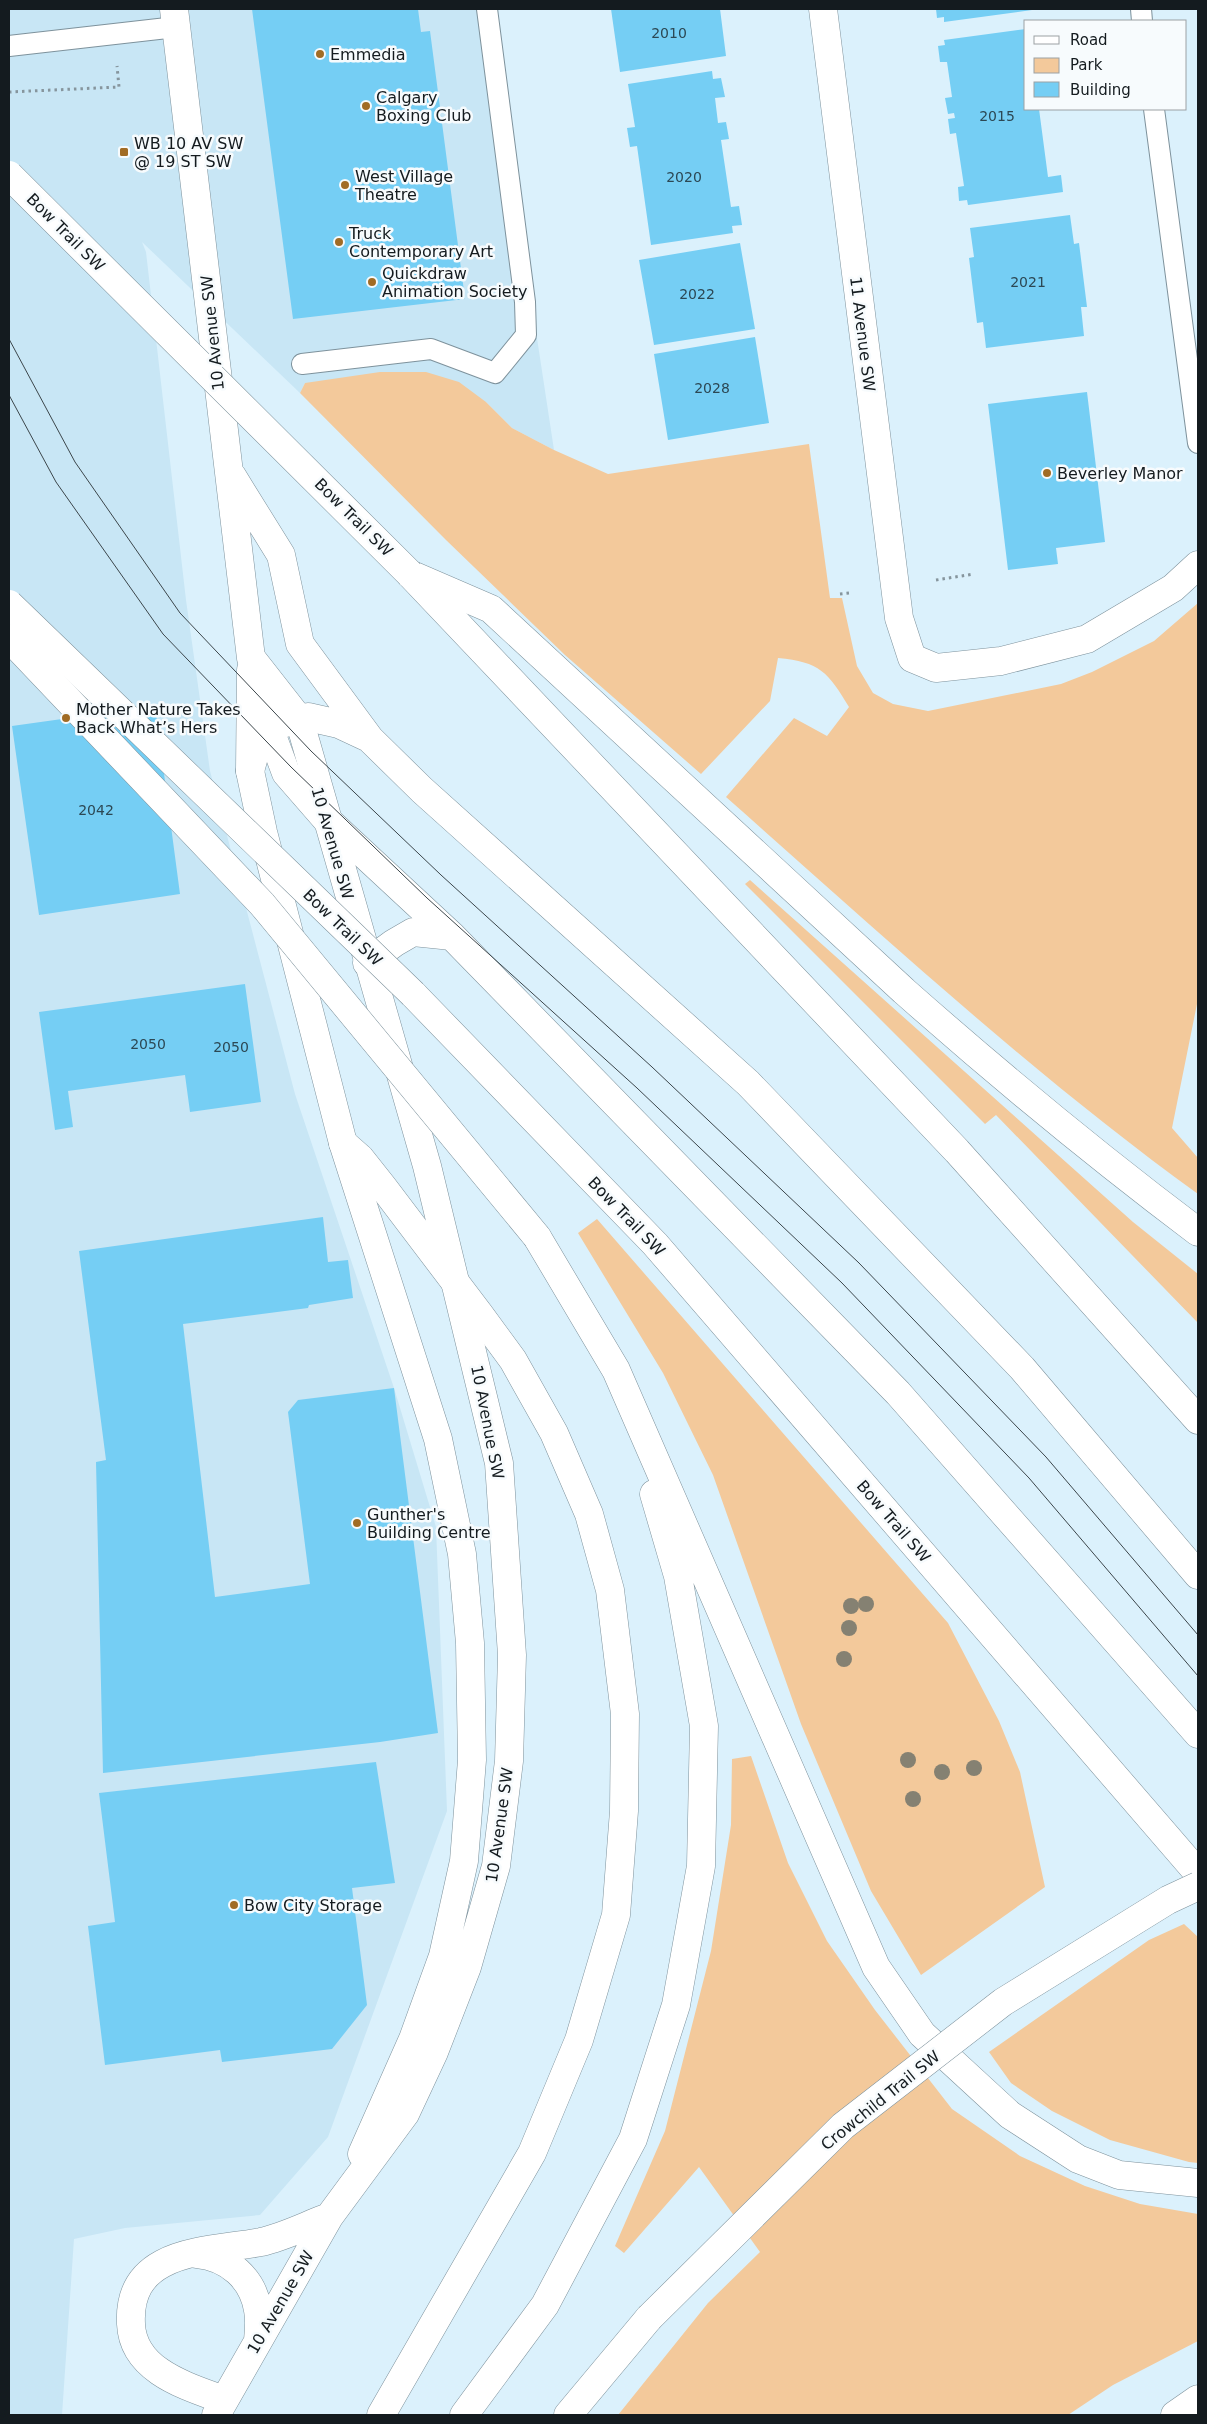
<svg xmlns="http://www.w3.org/2000/svg" width="1207" height="2424" viewBox="0 0 1207 2424" font-family="'DejaVu Sans',sans-serif">
	<style>
		.built { fill: #c8e6f5 }
		.green { fill: #f3c99b }
		.building { fill: #75cef4 }
		.lines { fill: none; stroke-linecap: round; stroke-linejoin: round }
		.lane-casing { stroke: #7e929c; stroke-width: 22 }
		.street-casing { stroke: #7e929c; stroke-width: 29 }
		.secondary-casing { stroke: #7e929c; stroke-width: 29 }
		.highway-casing { stroke: #7e929c; stroke-width: 29 }
		.path { stroke: #86959d; stroke-width: 3; stroke-dasharray: 2.5 4; stroke-linecap: butt }
		.lane { stroke: #fff; stroke-width: 20 }
		.street { stroke: #fff; stroke-width: 28 }
		.secondary { stroke: #fff; stroke-width: 28 }
		.highway { stroke: #fff; stroke-width: 28 }
		.tram { stroke: #3c464b; stroke-width: 1 }
		.secondary-bridge-casing { stroke: #7e929c; stroke-width: 29; stroke-linecap: butt }
		.highway-bridge-casing { stroke: #7e929c; stroke-width: 29; stroke-linecap: butt }
		.secondary-bridge { stroke: #fff; stroke-width: 28 }
		.highway-bridge { stroke: #fff; stroke-width: 28 }
		.tree { fill: #858172 }
		.poi-dot { fill: #a16c25; stroke: #f7fbfd; stroke-width: 2 }
		.labels { text-anchor: middle; stroke-width: 5; stroke-linejoin: round; paint-order: stroke }
		.number-label { font-size: 14px; fill: #2c4854 }
		.poi-label { font-size: 16px; fill: #141b1f; stroke: #f7fbfd; text-anchor: start }
		.street-label { font-size: 16px; fill: #141b1f; stroke: #f7fbfd }
	</style>
	<rect width="100%" height="100%" fill="#dbf1fc"/>
	<!-- built -->
	<path class="built" d="M9,9H487L554,450L512,428L486,402L305,383L300,393L142,242L146,252L186,600L210,771L295,1094L394,1388L436,1527L447,1811L328,2137L260,2215L125,2228L74,2239L62,2415H9Z"/>
	<!-- green -->
	<path class="green" d="M380,372H426L459,382L486,402L512,428L554,450L608,474L809,444L830,598H842L857,666L873,693L893,704L928,711L1061,684L1092,672L1154,641L1198,603V999L1172,1128L1198,1158V1194C1032,1074 880,933 726,797L794,718L827,736L849,707C828,672 820,662 778,658L770,701L701,774L565,655L446,540L300,393L305,383Z
		M750,880L1133,1222L1198,1274V1323L996,1115L985,1124L745,884Z
		M597,1219L948,1623L999,1721L1020,1772L1045,1887L921,1975L871,1891L801,1724L713,1475L663,1373L578,1233Z
		M751,1756L788,1863L827,1941L875,2010L952,2109L1020,2156L1085,2186L1140,2204L1198,2214V2341L1113,2385L1068,2415H618L708,2303L760,2252L699,2167L624,2253L615,2246L665,2131L711,1951L731,1825L732,1759Z
		M1184,1924L1198,1937V2163L1189,2162L1110,2140L1052,2111L1011,2083L989,2052L1149,1940Z"/>
	<!-- building -->
	<path class="building" d="M252,9H418L421,32L430,31L465,299L293,319Z
		M611,9H720L726,56L620,72Z
		M936,9H1032V10L944,22V17L937,18Z
		M1026,29V109H1039L1048,177L1061,175L1063,192L968,205L967,200L959,201L958,187L964,186L956,133L950,134L948,119L955,118L954,113L948,114L945,98L952,97L947,62H940L938,46L945,45L944,40Z
		M712,71L713,79L721,78L725,97L715,98L718,123L726,122L729,139L721,140L731,207L739,206L742,225L732,226L733,233L651,245L637,146L630,147L627,128L635,127L628,84Z
		M1070,215L1074,244L1079,243L1087,307H1081L1084,336L986,348L983,322L977,323L969,258L974,257L970,228Z
		M740,243L755,329L654,345L639,260Z
		M755,337L769,423L668,440L654,354Z
		M1087,392L1105,542L1056,548L1058,564L1008,570L988,404Z
		M155,706L180,894L39,915L12,726Z
		M245,984L261,1102L190,1112L185,1075L68,1091L73,1127L55,1130L39,1012Z
		M323,1217L328,1262L348,1260L353,1298L309,1305L308,1308L183,1324L215,1597L310,1584L288,1412L298,1400L394,1388L438,1733L380,1742L103,1773L96,1462L106,1460L79,1251Z
		M376,1762L395,1883L352,1888L367,2005L332,2049L222,2062L220,2050L105,2065L88,1926L115,1922L99,1793Z"/>
	<g class="lines">
		<defs>
			<path id="lane" d="M1141,9L1142,21
				M9,46L176,27
				M1154,109L1198,443
				M302,364L431,349L495,373L526,335L525,302L487,9"/>
			<path id="street" d="M823,9L899,618L912,658L936,668L1001,661L1087,639L1173,588L1198,565
				M251,670L250,771L263,832L343,1143L438,1439L462,1554L470,1643L472,1760L464,1861L443,1956L413,2039L362,2154
				M197,2254C229,2257 253,2279 258,2310C260,2320 259,2331 258,2341
				M224,2400C186,2386 133,2371 131,2324C127,2248 208,2252 261,2242C284,2237 307,2225 329,2217
				M216,2415L329,2217L405,2114L434,2052L467,1967L496,1866L509,1761L512,1655L499,1463L427,1166L299,719L252,659"/>
			<path id="secondary" d="M174,9L251,658L270,730L286,773L326,819L452,936L898,1393L1198,1734
				M232,476L281,555L300,644L370,739L422,790L748,1083L1022,1368L1198,1575
				M410,574L957,1151L1198,1420
				M250,771L258,742L274,726L308,717L339,724L369,738
				M367,963L394,943L413,932L452,936
				M413,994L655,1244L1198,1873"/>
			<path id="highway" d="M410,574L491,609L904,991C999,1075 1097,1156 1198,1232
				M343,1143L360,1158L383,1187L480,1315L513,1360L554,1433L589,1514L610,1590L625,1714L624,1811L616,1915L579,2040L532,2153L381,2415
				M537,1237L616,1370L876,1967L922,2034L1010,2115L1078,2159L1119,2175L1198,2183
				M464,2415L545,2305L633,2139L676,2005L701,1866L704,1726L678,1576L654,1494
				M568,2415L649,2318
				M1175,2415L1198,2399"/>
		</defs>
		<!-- lane casing -->
		<use href="#lane" class="lane-casing"/>
		<!-- street casing -->
		<use href="#street" class="street-casing"/>
		<!-- secondary casing -->
		<use href="#secondary" class="secondary-casing"/>
		<!-- highway casing -->
		<use href="#highway" class="highway-casing"/>
		<!-- path -->
		<path class="path" d="M9,92L119,87L117,66
			M936,580L974,574
			M840,594L850,593"/>
		<!-- lane -->
		<use href="#lane" class="lane"/>
		<!-- street -->
		<use href="#street" class="street"/>
		<!-- secondary -->
		<use href="#secondary" class="secondary"/>
		<!-- highway -->
		<use href="#highway" class="highway"/>
		<!-- tram -->
		<path class="tram" d="M9,339L75,462L180,613L311,751L441,875L652,1067L859,1263L1046,1457L1198,1635
			M9,395L56,482L163,634L291,767L427,898L637,1088L842,1283L1029,1478L1198,1676"/>
		<defs>
			<path id="secondary-bridge" d="M9,175L410,574
				M9,604L413,994"/>
			<path id="highway-bridge" d="M9,638L262,904L537,1237
				M649,2318L843,2126L1003,2002L1168,1900L1198,1886"/>
		</defs>
		<!-- secondary-bridge casing -->
		<use href="#secondary-bridge" class="secondary-bridge-casing"/>
		<!-- highway-bridge casing -->
		<use href="#highway-bridge" class="highway-bridge-casing"/>
		<!-- secondary-bridge -->
		<use href="#secondary-bridge" class="secondary-bridge"/>
		<!-- highway-bridge -->
		<use href="#highway-bridge" class="highway-bridge"/>
	</g>
	<!-- trees -->
	<g class="tree">
		<circle cx="866" cy="1604" r="8"/>
		<circle cx="851" cy="1606" r="8"/>
		<circle cx="849" cy="1628" r="8"/>
		<circle cx="844" cy="1659" r="8"/>
		<circle cx="908" cy="1760" r="8"/>
		<circle cx="974" cy="1768" r="8"/>
		<circle cx="942" cy="1772" r="8"/>
		<circle cx="913" cy="1799" r="8"/>
	</g>
	<!-- markers -->
	<g class="poi-dot">
		<circle cx="320" cy="54" r="5"/>
		<circle cx="366" cy="106" r="5"/>
		<rect x="119" y="147" width="10" height="10" rx="2.5"/>
		<circle cx="345" cy="185" r="5"/>
		<circle cx="339" cy="242" r="5"/>
		<circle cx="372" cy="282" r="5"/>
		<circle cx="1047" cy="473" r="5"/>
		<circle cx="66" cy="718" r="5"/>
		<circle cx="357" cy="1523" r="5"/>
		<circle cx="234" cy="1905" r="5"/>
	</g>
	<g class="labels">
		<!-- number labels -->
		<g class="number-label">
			<text x="669" y="38">2010</text>
			<text x="997" y="121">2015</text>
			<text x="684" y="182">2020</text>
			<text x="1028" y="287">2021</text>
			<text x="697" y="299">2022</text>
			<text x="712" y="393">2028</text>
			<text x="96" y="815">2042</text>
			<text x="148" y="1049">2050</text>
			<text x="231" y="1052">2050</text>
		</g>
		<!-- poi labels -->
		<g class="poi-label">
			<text x="330" y="60">Emmedia</text>
			<text x="376" y="103">Calgary<tspan x="376" dy="18">Boxing Club</tspan></text>
			<text x="134" y="149">WB 10 AV SW<tspan x="134" dy="18">@ 19 ST SW</tspan></text>
			<text x="355" y="182">West Village<tspan x="355" dy="18">Theatre</tspan></text>
			<text x="349" y="239">Truck<tspan x="349" dy="18">Contemporary Art</tspan></text>
			<text x="382" y="279">Quickdraw<tspan x="382" dy="18">Animation Society</tspan></text>
			<text x="1057" y="479">Beverley Manor</text>
			<text x="76" y="715">Mother Nature Takes<tspan x="76" dy="18">Back What’s Hers</tspan></text>
			<text x="367" y="1520">Gunther's<tspan x="367" dy="18">Building Centre</tspan></text>
			<text x="244" y="1911">Bow City Storage</text>
		</g>
		<!-- street labels -->
		<g class="street-label">
			<text transform="translate(66 232) rotate(45)" y="6">Bow Trail SW</text>
			<text transform="translate(212 333) rotate(-96)" y="6">10 Avenue SW</text>
			<text transform="translate(863 334) rotate(83)" y="6">11 Avenue SW</text>
			<text transform="translate(354 517) rotate(45)" y="6">Bow Trail SW</text>
			<text transform="translate(333 843) rotate(74)" y="6">10 Avenue SW</text>
			<text transform="translate(343 927) rotate(44)" y="6">Bow Trail SW</text>
			<text transform="translate(627 1216) rotate(46)" y="6">Bow Trail SW</text>
			<text transform="translate(488 1422) rotate(79)" y="6">10 Avenue SW</text>
			<text transform="translate(894 1521) rotate(49)" y="6">Bow Trail SW</text>
			<text transform="translate(499 1825) rotate(-82)" y="6">10 Avenue SW</text>
			<text transform="translate(880 2100) rotate(-39)" y="6">Crowchild Trail SW</text>
			<text transform="translate(280 2302) rotate(-60)" y="6">10 Avenue SW</text>
		</g>
	</g>
	<!-- border -->
	<rect width="1207" height="2424" fill="none" stroke="#141b1f" stroke-width="20"/>
	<!-- legend -->
	<rect x="1024" y="20" width="162" height="90" fill="#f7fbfd" stroke="#9ca1a4"/>
	<rect x="1034" y="36" width="25" height="8" fill="#ffffff" stroke="#9ca1a4"/>
	<text x="1070" y="45" font-size="15" fill="#141b1f">Road</text>
	<rect x="1034" y="58" width="25" height="15" fill="#f3c99b" stroke="#9ca1a4"/>
	<text x="1070" y="70" font-size="15" fill="#141b1f">Park</text>
	<rect x="1034" y="82" width="25" height="15" fill="#75cef4" stroke="#9ca1a4"/>
	<text x="1070" y="95" font-size="15" fill="#141b1f">Building</text>
</svg>
